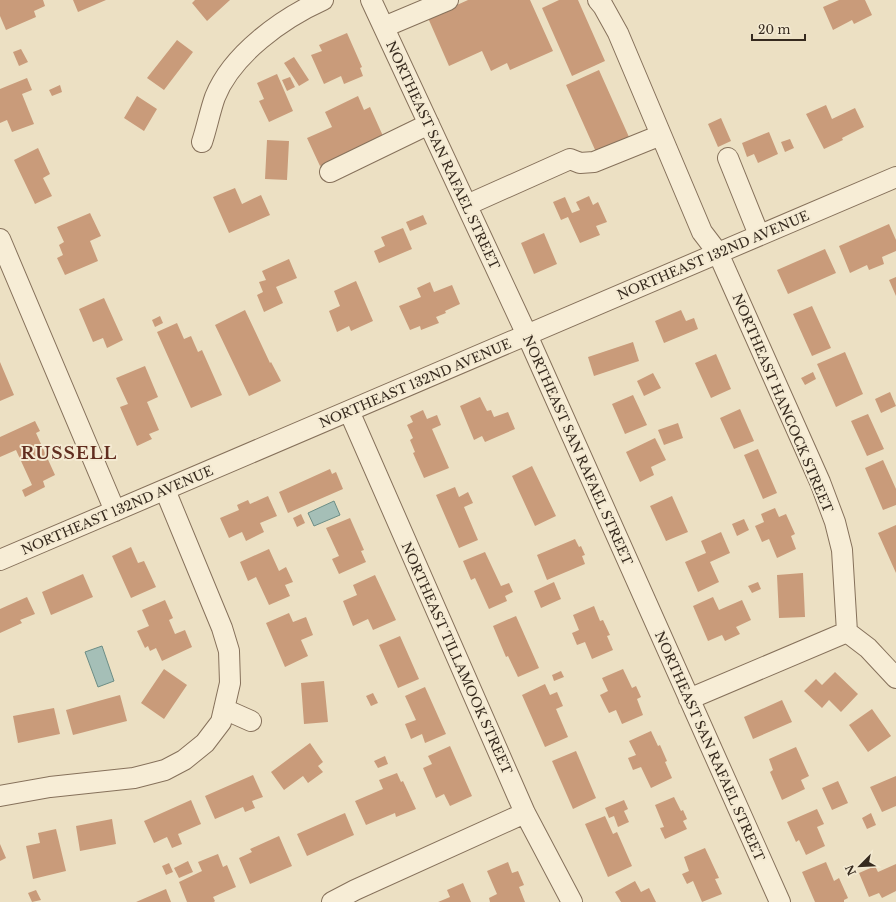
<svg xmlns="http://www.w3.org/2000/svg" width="896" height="902" viewBox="0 0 896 902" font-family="'Libre Baskerville',serif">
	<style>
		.water { fill: #a5bfb7; stroke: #6c8d85 }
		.building { fill: #c99b7a }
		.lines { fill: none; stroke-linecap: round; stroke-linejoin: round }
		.minor-casing { stroke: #86715b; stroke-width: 22 }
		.minor { stroke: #f7edd6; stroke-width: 20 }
		.labels { text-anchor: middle; stroke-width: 4; stroke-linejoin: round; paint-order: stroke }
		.street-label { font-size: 13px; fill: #362a1e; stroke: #f4ead2 }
		.district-label { font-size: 17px; font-weight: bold; letter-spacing: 1px; fill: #612d1f; stroke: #f4ead2 }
	</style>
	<rect width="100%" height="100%" fill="#ece0c3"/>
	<!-- water -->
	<path class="water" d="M334,501L340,515L314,526L308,513Z
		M102,646L114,681L98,687L85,652Z"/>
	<!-- building -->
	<path class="building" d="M0,0H43L45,6L34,11L36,17L6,30L0,16Z
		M73,0H106L78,12Z
		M195,0H230L207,21L192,3Z
		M468,0H530L553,51L510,70L507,63L491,71L482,51L449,66L428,18Z
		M559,0H578L605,61L572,76L542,8Z
		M839,0H865L872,15L854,24L852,20L833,30L823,7Z
		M347,33L362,67L360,68L363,76L344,84L341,76L324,84L311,55L322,51L319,45Z
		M177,40L193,52L164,90L147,78Z
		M21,49L28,62L19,66L13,52Z
		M294,57L309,80L299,86L284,63Z
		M599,70L629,137L596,152L566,85Z
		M277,74L293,111L269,122L259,101L264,99L257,83Z
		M290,77L295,87L287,91L282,80Z
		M27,78L32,90L22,94L34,124L12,132L7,120L0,123V89Z
		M60,85L62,92L52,96L49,90Z
		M137,96L157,109L144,131L124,118Z
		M358,96L364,110L370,107L383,136L320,166L307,138L332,127L325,112Z
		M826,105L832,119L855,108L864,127L842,138L843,140L824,149L806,114Z
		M721,118L731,141L718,147L708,124Z
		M769,132L778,154L758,163L754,154L747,157L742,143Z
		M790,139L794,148L785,152L781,142Z
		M267,140L289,141L287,180L265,179Z
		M38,148L50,174L43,178L52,196L35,204L14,160Z
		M235,188L242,204L261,195L270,215L229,233L213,197Z
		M589,196L593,205L598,202L607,222L596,226L600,235L580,243L568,217L561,220L553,202L565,197L572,213L580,210L576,202Z
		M90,213L101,236L90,241L98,261L65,275L57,258L63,255L59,245L64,242L57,227Z
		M423,215L427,224L410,231L406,222Z
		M889,224L896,240V251L882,257L884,264L869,270L867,265L850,273L839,246Z
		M403,228L412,249L379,263L374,251L385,246L381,237Z
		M544,233L557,264L534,274L521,243Z
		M825,249L836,273L788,294L777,270Z
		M289,259L297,278L276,287L283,303L264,312L257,295L263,292L259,282L266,280L262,271Z
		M896,277V296L889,280Z
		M356,281L373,321L351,331L349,326L337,332L329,311L340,306L334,291Z
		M430,282L434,292L452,285L460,304L445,311L446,313L436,317L439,323L421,330L420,326L410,330L399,306L421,297L417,288Z
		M104,298L123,340L107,348L103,338L93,342L79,309Z
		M812,306L831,348L812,356L793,314Z
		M245,310L270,363L271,362L281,381L249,396L215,325Z
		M681,310L686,321L694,318L698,329L664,343L655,321Z
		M160,316L163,323L155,327L152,320Z
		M177,323L184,339L191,336L198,352L202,350L222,395L191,408L157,332Z
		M633,342L639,361L594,376L588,357Z
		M845,352L863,394L836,407L817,364Z
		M716,354L731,389L711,398L695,363Z
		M0,362L14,395L0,401Z
		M145,366L158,397L147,402L159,430L149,434L152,439L137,446L120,407L128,404L116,378Z
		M813,372L816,379L805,385L801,378Z
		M653,373L661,388L644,396L637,381Z
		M890,392L896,406L881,413L875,399Z
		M633,395L647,425L625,434L612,404Z
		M480,397L487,411L491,410L494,417L508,412L515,429L485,442L482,436L474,440L460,406Z
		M740,409L754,441L734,449L720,418Z
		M423,410L427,419L437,415L441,425L432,429L449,468L424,478L413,453L415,452L410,440L413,438L407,425L413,422L410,416Z
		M868,414L884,449L867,456L851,421Z
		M35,421L40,431L36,433L55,475L43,481L45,487L25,497L22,490L32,485L16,450L0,457V437Z
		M678,423L683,438L664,445L658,430Z
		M655,438L666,460L651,467L654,475L640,482L626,452Z
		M758,449L777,493L763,499L744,455Z
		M883,460L896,489V505L883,510L865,468Z
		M532,466L556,516L535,526L512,476Z
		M330,469L332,474L336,472L343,489L288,513L279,492Z
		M455,487L459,497L468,492L473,503L464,507L478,540L459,548L436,495Z
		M268,496L277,516L260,523L264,532L246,541L242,532L229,538L220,518L239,510L237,505L248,500L250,504Z
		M672,496L688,532L666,541L650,506Z
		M775,508L779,517L786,514L795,534L791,536L796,549L777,558L769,539L762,542L755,526L764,522L761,514Z
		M301,514L305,523L297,527L293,518Z
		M350,518L364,550L361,551L366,562L339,574L332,559L339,556L326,528Z
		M744,519L749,530L737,536L732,524Z
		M896,525V573L878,533Z
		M721,532L730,553L710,562L719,582L698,592L685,562L706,553L701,541Z
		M575,539L579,547L581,546L585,555L582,556L585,564L547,580L537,555Z
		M131,547L138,563L144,561L156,587L131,598L112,556Z
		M269,549L279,571L286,567L293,582L285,585L290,596L269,605L256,577L248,581L240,562Z
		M485,552L501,586L509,583L513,592L505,596L507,601L489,609L475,578L471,580L463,561Z
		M803,573L805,617L779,618L777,575Z
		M83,574L93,597L51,615L42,592Z
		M375,575L396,620L373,630L368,619L353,626L343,601L357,595L353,585Z
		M554,582L561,599L541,608L534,591Z
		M758,582L761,589L752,593L748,586Z
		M27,597L35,614L20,620L22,623L0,633V609Z
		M713,597L719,610L742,600L751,620L736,627L740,634L725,641L722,635L708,641L693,606Z
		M165,600L173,618L169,620L175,634L185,630L192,647L162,661L156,648L150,651L148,646L145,648L137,631L149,626L142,610Z
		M594,606L600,621L603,620L610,635L607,636L613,650L592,659L585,642L577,645L572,633L579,630L573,615Z
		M289,613L293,622L306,617L313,635L301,640L308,656L285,667L266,623Z
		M516,616L539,668L518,677L508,656L506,657L493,626Z
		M400,636L419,679L398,688L379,645Z
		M164,669L187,685L164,719L141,703Z
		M623,669L632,688L636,686L641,697L637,699L643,715L622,724L616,710L609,713L600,695L608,691L602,678Z
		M561,671L564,677L554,681L552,675Z
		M835,672L858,694L841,712L829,700L822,708L804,691L816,679L822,685Z
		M324,681L328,722L304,724L301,683Z
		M545,684L550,695L557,692L563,706L556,709L568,737L545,747L522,695Z
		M425,687L446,734L425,743L422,734L411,739L405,724L416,720L405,696Z
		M373,693L378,703L371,706L366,696Z
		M120,695L127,721L73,735L66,710Z
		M782,700L792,722L753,739L744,717Z
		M54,708L60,734L18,743L13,716Z
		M872,709L891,736L868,752L849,725Z
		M651,731L658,746L660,745L667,761L665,762L672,778L651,788L641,767L633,770L628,758L636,755L629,741Z
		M310,743L323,762L318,766L323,772L308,783L303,776L284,790L271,772Z
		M450,746L472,796L450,806L444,794L436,798L423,768L432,764L428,756Z
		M796,747L809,776L801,780L805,789L782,800L770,772L773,770L769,759Z
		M576,751L596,798L573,809L552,761Z
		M385,756L388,764L378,768L374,761Z
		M397,773L401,782L403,781L416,809L396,817L395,813L366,825L355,801L383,789L379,780Z
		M253,775L263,797L252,801L255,808L245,812L243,807L215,819L205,796Z
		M896,776V806L882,812L870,787Z
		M838,781L848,803L832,810L822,788Z
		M674,797L681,811L683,810L687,819L683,821L687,829L665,839L660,828L664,827L655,805Z
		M191,800L201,824L178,834L182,844L172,848L167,837L154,843L144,821Z
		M624,800L628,809L624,811L629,822L618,827L614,816L609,818L605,808Z
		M817,809L824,824L817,827L825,846L806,855L799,840L796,842L787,822Z
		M345,813L354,835L307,856L297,834Z
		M871,813L876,825L867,829L862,818Z
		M605,816L613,834L617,832L632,866L608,877L585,824Z
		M112,819L116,844L80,851L76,826Z
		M56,829L66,871L33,879L26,846L40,843L38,833Z
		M279,836L292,866L250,884L239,858L252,852L250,849Z
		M0,844L6,858L0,861Z
		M705,848L719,878L715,879L722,894L702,902L693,881L687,884L682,874L689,871L684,857Z
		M218,854L223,867L227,865L236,887L213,897L215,901L214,902H187L179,882L202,871L198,862Z
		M188,861L193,872L179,878L174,868Z
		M508,862L512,873L518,871L524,885L519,887L525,902H490L489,898L497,894L487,871Z
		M826,862L834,881L839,878L848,898L844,900V902H815L802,872Z
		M169,863L173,872L166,875L162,866Z
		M896,864V891L882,898L879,893L869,897L859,873L875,866L878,872Z
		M635,881L641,892L649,888L656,902H621L615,892Z
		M463,883L471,902H438L450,897L447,890Z
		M166,889L171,902H136Z
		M36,890L41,900L32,902L28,893Z"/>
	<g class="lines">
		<defs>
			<path id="minor" d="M371,0L527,335L780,902
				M598,0L603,6L618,33L702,232L718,253L820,482L835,522L842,550L847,632L868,648L896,678
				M384,27L448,0
				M202,142C207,127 210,111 215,97C232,54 283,18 323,0
				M728,158L759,235
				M330,172L429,124
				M467,205L570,159L580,163L594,162L661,135
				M0,239L115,511
				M349,411L525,813L572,902
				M0,560L896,177
				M689,699L847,632
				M224,709L251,721
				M0,796L50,787L134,778L165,770L184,760L205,743L221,722L230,683L229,651L222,628L165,490
				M332,902L355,890L525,813"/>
		</defs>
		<!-- minor casing -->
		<use href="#minor" class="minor-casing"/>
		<!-- minor -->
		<use href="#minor" class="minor"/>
	</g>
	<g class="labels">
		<!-- street labels -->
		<g class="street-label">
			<text transform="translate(443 155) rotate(65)" y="5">NORTHEAST SAN RAFAEL STREET</text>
			<text transform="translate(713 255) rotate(-23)" y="5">NORTHEAST 132ND AVENUE</text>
			<text transform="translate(415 383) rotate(-23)" y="5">NORTHEAST 132ND AVENUE</text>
			<text transform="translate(783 403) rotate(67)" y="5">NORTHEAST HANCOCK STREET</text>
			<text transform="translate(578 450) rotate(66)" y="5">NORTHEAST SAN RAFAEL STREET</text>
			<text transform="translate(117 510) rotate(-23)" y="5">NORTHEAST 132ND AVENUE</text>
			<text transform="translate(457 658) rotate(66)" y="5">NORTHEAST TILLAMOOK STREET</text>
			<text transform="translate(710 746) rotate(66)" y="5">NORTHEAST SAN RAFAEL STREET</text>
		</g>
		<!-- district labels -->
		<g class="district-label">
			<text x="69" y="459">RUSSELL</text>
		</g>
	</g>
	<!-- north arrow -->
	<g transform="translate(860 866) rotate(246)" stroke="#f4ead2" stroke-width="3" paint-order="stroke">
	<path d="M0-3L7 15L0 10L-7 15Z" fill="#362a1e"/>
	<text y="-6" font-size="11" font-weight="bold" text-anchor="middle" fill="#362a1e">N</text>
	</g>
	<!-- scale -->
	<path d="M752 34v6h53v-6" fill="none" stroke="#362a1e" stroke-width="2"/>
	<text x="758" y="34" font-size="12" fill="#362a1e" stroke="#f4ead2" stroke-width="3" paint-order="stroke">20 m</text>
</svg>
